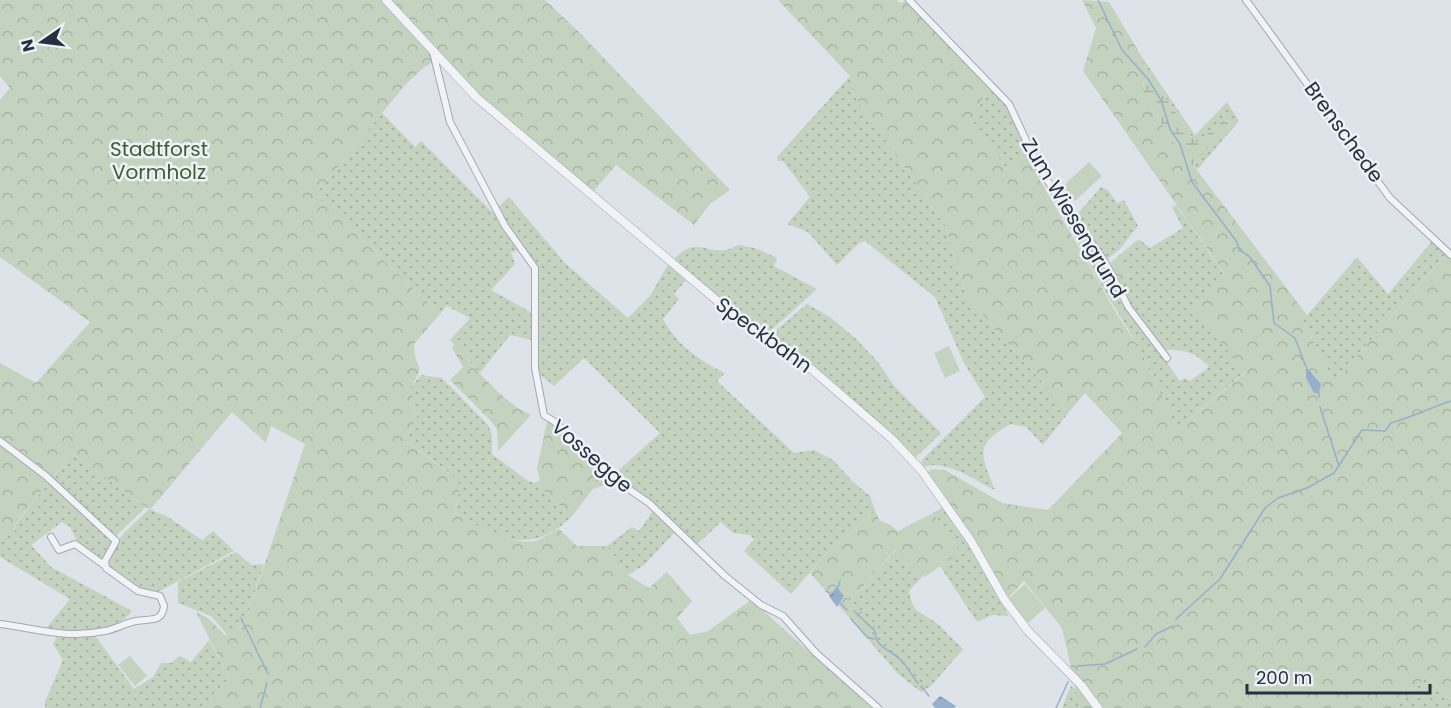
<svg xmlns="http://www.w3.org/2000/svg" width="1451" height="708" viewBox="0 0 1451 708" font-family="Poppins,sans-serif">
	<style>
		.grass { fill: url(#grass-dots) }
		.forest { fill: url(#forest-crowns) }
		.wetland { fill: url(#wetland-marsh) }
		.garden { fill: #c4d3bf }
		.water { fill: url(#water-ripples) }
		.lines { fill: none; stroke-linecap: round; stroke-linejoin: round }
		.stream { stroke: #96b0cc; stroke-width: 1.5 }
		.minor-casing { stroke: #a3a9b3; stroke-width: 8 }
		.tertiary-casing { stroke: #a3a9b3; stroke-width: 9 }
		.minor { stroke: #f1f3f7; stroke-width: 6 }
		.tertiary { stroke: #f1f3f7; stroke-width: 8 }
		.labels { text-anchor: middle; stroke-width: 5; stroke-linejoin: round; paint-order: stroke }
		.street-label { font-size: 20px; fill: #263041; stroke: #eef1f6 }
		.park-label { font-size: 20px; fill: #3b5e32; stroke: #eef1f6 }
	</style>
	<defs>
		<pattern id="grass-dots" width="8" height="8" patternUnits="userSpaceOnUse" patternTransform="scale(1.5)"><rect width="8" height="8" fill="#c4d3bf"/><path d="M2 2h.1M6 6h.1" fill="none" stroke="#a8b5a5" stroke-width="1.8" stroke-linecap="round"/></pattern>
		<pattern id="forest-crowns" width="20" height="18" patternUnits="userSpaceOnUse" patternTransform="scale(1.5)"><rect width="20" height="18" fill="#c4d3bf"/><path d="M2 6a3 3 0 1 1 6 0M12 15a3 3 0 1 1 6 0" fill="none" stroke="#a8b5a5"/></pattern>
		<pattern id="wetland-marsh" width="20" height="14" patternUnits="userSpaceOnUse" patternTransform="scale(1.5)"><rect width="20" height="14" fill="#c4d3bf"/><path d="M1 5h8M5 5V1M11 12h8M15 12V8" fill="none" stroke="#a8b5a5"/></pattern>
		<pattern id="water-ripples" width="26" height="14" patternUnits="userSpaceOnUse" patternTransform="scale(1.5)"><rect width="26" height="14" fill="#96b0cc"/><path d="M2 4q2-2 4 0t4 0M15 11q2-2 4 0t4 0" fill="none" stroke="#7a90a7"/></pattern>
	</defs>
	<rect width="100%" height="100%" fill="#dee2e9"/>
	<!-- grass -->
	<path class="grass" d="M1142,57L1195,135L1227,102L1239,121L1197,170L1193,165L1231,124L1225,119L1196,143L1161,91L1147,75Z
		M850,76L855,81L851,91L945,225L967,297L1069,412L1043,445L1026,427L1011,424C973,445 981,454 995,490C975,481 947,459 924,467L921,461L985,397L964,363L935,297L865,241L859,243L837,265L808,232L787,224L810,197L783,161H778L777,157Z
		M991,85L1003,98L1027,152L1042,176L1104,264L1129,309L1180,381L1185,378L1190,381L1209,367C1195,351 1182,349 1162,350L1118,286L1129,276L1115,259L1136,241L1140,240L1150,248L1183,228L1172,207L1176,205L1224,274L1195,309L1245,372L1177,429L1140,349L1098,280L1028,153L1008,171L971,120Z
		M382,113L415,147L421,141L492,212L495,210L521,250L511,252L515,264L491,290L534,314L532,340L510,335L480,373L450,340L470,318L447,306L440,314L315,195Z
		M1101,187L1108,190L1117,203L1124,200L1138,226L1119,250L1107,259L1075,217Z
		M509,197L565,263L628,318L650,296L669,263L687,279L674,294L679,299L663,319C676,344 700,361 725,373L717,381L794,453L814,450L833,460L854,483L870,496L875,511L825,555L791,594L744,551L754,539L750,535L733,533L721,522L695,546L612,476L660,433L584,358L554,386L537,372V270L497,208Z
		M1433,240L1447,253L1334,382L1303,320L1357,257L1388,294Z
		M739,245L755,248L777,258L774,266L817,289L766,335L673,260C695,236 704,253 726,250C731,249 735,246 739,245Z
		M807,304L830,317L856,339L878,362L894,386L941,433L915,458L894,437L769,336Z
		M421,375L442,378L488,425L492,435V454L528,481L535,483L572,516C533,556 496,540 455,512L460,486L447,471L405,440L417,417L410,388Z
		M72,453L146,507L116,536L51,480Z
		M49,482L113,543L103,562L78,543L70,527L62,522L31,545L51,567L132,611C111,638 75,631 44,631L70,599L0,557V539L14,533L16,524Z
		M943,507L970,545L1009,616L992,615L977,622L940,566L960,553L933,513Z
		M149,509L168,517L202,540L213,531L234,551L156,593C139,591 115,579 107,563L121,536Z
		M653,511L675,532L644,565L628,575L607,546L632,527L639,531Z
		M897,549L923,576L909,591C913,614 920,611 935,622C945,630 953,640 963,649L931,686L921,692L898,674L867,638L876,628L850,601Z
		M236,552L252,565L264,564L245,623L227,634L211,616L178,603V582Z
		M93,633L134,689L153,677L161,663H171L180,656L191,662L209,640L229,678L201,708H45V702L63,660L53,644L57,636Z
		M1427,676L1451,700V708H1396Z
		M1071,686L1076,689L1080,708H1062Z"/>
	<!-- forest -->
	<path class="forest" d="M0,0H545L579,32L730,190L710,204L694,225L616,165L593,192L484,101L441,57L422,69L405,85L315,195L440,314L414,344C414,372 428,361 410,388L417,417L405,440L454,477L460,486L455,512C474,525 515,548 538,540C545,537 552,532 559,529L577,546H607L628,575L649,588L667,572L692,601L677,618L690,635L708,631L751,600L872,708H201L229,678L196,612L208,618L225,635L245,623L305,444L271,426L266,443L232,412L150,510L72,453L16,523L14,533L0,539V363L36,383L90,322L0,257V100L10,88L0,76Z
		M778,0H897L900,3L908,0L991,85L971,120L1008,171L1028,152L1039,178L1118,316L1140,349L1177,429L1245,373L1195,309L1224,273L1083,71L1096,28L1082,0L1109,2L1142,57L1147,75L1143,79L1144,96L1187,163L1193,165L1307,315L1303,320L1334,382L1451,249V700L1427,676L1396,708H1080L1062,628L1024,581L1007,599L927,473L932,469L945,470L1002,503L1048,510L1122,433L1085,393L1069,412L967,297L945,225L851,91L855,81Z
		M1115,259L1129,276L1118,286L1108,265Z
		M454,344C473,366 504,404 531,415L498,451L497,430L492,422L450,380L463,367L452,348Z
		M547,422H553L612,479L608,484L593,489L572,516L535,483L540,480L537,468Z
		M875,511L880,521L889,524L898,531L933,513L960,553L924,577L896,549L850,601L877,628L867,638L810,573L825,555Z"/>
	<!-- wetland -->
	<path class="wetland" d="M1147,75L1161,91L1196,143L1225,119L1231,125L1193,165L1187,163L1144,96L1143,79Z"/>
	<!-- garden -->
	<path class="garden" d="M1089,162L1102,176L1075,201L1062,187Z
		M949,346L960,371L945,378L934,353Z
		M1025,584L1045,608L1028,623L1008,599Z
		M130,656L147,676L135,686L118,665Z"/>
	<!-- water -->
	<path class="water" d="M1306,367L1321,384L1319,393H1314L1306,378Z
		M837,587L844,596L837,607L829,596Z
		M940,696L956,706L954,708H935L932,704Z"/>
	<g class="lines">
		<!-- stream -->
		<path class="stream" d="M1098,0L1122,50L1148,79L1161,100L1170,129L1180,144L1192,182L1237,242L1239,250L1249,256L1270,286L1274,323L1295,338L1306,367
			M1319,393V397
			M1320,407L1339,466
			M838,587L840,581
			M826,591L830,593
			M840,603L847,610
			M854,611L875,631C875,648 890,649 900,659C907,666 911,675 918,683
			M241,618L268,674
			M851,619L867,637L874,639
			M1176,619L1220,579L1265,508L1278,498L1307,488L1334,473L1362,430L1385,431L1391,423C1412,417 1430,408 1451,401
			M1145,647L1156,634L1173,626
			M1077,666L1105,664L1137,649
			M921,686L929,696
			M260,708L267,683
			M1056,708L1068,682"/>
		<defs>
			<path id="minor" d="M909,0L1009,104L1040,170L1105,262L1129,308L1167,358
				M1246,0L1390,198L1451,255
				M433,52L450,122L505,226L535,268V368L544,415L555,422L611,477L649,503L725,576L761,605L783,616L816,653L878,708
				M0,441L46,476L116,541L105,561L106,568L138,591L160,596L164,606C162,624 148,618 136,621C125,623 116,629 105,631C65,639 39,629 0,624
				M51,537L59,550L75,544L104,565"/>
			<path id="tertiary" d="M386,0L477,98L727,309L809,367L892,439L921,470L971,541L1004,599L1028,631L1081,685L1098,708"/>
		</defs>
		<!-- minor casing -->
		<use href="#minor" class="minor-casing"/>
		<!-- tertiary casing -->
		<use href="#tertiary" class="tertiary-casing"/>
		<!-- minor -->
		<use href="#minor" class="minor"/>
		<!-- tertiary -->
		<use href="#tertiary" class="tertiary"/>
	</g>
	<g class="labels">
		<!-- street labels -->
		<g class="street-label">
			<text transform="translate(1344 132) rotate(54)" y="7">Brenschede</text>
			<text transform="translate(1074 218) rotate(59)" y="7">Zum Wiesengrund</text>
			<text transform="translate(764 335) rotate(36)" y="7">Speckbahn</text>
			<text transform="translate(592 456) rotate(41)" y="7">Vossegge</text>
		</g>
		<!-- park labels -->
		<g class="park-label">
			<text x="159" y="156">Stadtforst<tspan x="159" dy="23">Vormholz</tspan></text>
		</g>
	</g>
	<!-- north arrow -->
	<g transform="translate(42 42) rotate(256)" stroke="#eef1f6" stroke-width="4.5" paint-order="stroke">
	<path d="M0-4.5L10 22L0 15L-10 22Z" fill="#263041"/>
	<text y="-9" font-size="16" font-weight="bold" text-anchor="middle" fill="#263041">N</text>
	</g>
	<!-- scale -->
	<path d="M1247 684v9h183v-9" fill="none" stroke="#263041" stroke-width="3"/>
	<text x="1256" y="684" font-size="18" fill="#263041" stroke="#eef1f6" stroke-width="4.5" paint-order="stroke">200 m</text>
</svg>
